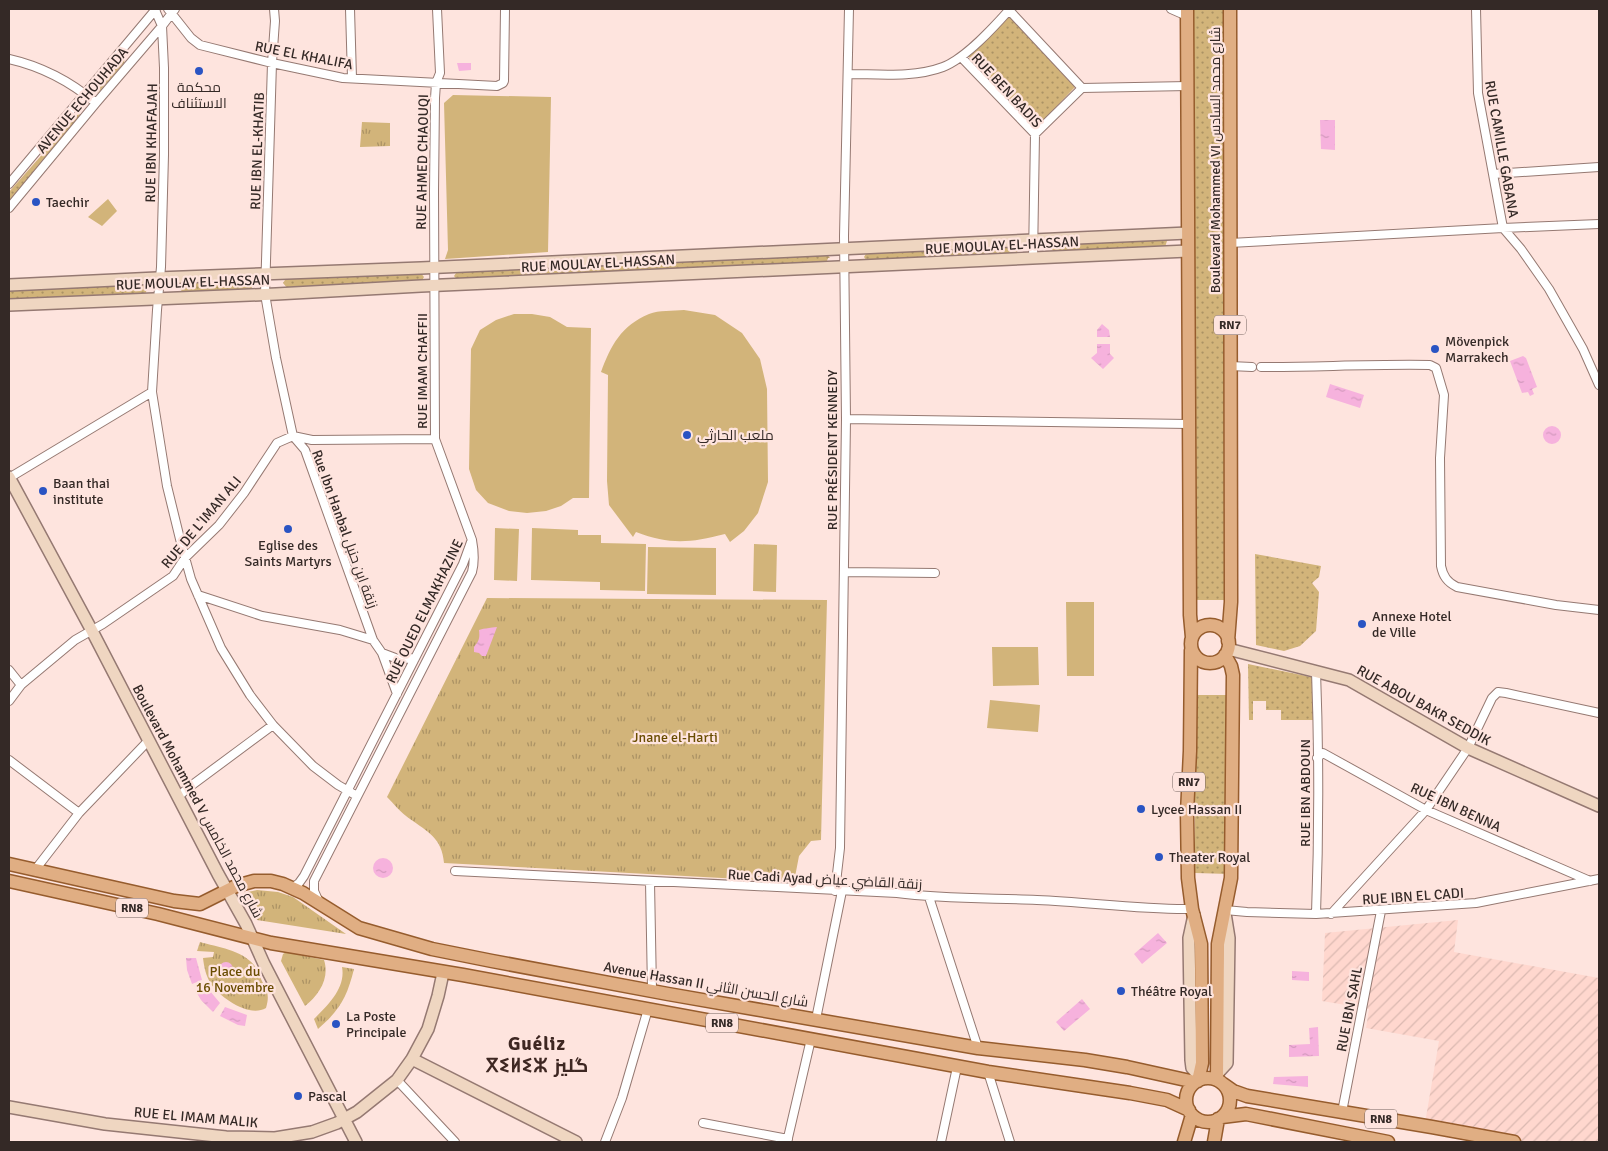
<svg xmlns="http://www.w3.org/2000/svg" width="1608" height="1151" viewBox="0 0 1608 1151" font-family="Signika,Cairo,'Noto Sans Tifinagh',sans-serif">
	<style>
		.industrial { fill: url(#industrial-furrows) }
		.grass { fill: url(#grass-dots) }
		.park { fill: url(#park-tufts) }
		.pitch { fill: #d2b47a }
		.water { fill: url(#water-ripples) }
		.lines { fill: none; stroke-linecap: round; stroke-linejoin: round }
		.street-casing { stroke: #957972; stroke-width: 10 }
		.secondary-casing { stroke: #957972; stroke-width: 14 }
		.primary-casing { stroke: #965c2d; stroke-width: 15 }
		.street { stroke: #fff; stroke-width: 8 }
		.secondary { stroke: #efd6c1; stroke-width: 11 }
		.primary { stroke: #e0ae83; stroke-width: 12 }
		.poi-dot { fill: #2a54c3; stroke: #fee4de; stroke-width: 2 }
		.labels { text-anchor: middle; stroke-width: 4.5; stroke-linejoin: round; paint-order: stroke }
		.shield { fill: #fee4de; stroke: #71615d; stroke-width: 1 }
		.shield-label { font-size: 12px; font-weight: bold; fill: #342926 }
		.street-label { font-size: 14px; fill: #342926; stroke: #fee4de }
		.poi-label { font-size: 14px; fill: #342926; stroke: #fee4de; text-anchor: start }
		.park-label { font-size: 14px; fill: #694c00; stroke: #fee4de }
		.district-label { font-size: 19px; font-weight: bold; letter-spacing: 1px; fill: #3e2722; stroke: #fee4de }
	</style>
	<defs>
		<pattern id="industrial-furrows" width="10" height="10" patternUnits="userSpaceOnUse" patternTransform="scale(1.25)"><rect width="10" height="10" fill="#ffd7ce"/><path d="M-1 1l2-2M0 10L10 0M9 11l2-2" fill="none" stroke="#dbb9b1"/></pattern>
		<pattern id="grass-dots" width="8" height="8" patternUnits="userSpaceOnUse" patternTransform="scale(1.25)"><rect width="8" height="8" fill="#d2b47a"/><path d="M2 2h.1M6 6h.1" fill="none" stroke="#ab9264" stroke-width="1.8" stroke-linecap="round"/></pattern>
		<pattern id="park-tufts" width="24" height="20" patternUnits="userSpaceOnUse" patternTransform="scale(1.25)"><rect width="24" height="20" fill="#d2b47a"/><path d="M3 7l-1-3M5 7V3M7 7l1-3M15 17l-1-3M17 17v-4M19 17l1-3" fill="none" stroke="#ab9264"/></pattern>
		<pattern id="water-ripples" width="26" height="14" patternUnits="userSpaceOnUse" patternTransform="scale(1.25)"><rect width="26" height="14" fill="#f6b2dd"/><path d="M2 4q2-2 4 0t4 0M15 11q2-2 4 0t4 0" fill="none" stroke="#d499be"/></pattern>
	</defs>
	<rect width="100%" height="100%" fill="#fee4de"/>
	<!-- industrial -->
	<path class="industrial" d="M1458,920L1454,952L1599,978V1142H1509L1424,1129L1439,1041L1366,1028L1369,1009L1322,1001L1325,933Z"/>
	<!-- grass -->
	<path class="grass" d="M1193,9H1226L1228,600H1194Z
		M1007,14L1075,87L1037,127L968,56Z
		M122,56L125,58L124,63L98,93L92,91L119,58Z
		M81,114L83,116V119L9,202V192L77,115Z
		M1165,238L1167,241L1165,247L1054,252L1051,248L1053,243Z
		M1015,245L1018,250L1015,255L867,261L864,257L867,252Z
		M826,253L830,258H828L826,264L458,281L454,276L458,270Z
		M420,272L424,277L421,282L288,289L283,283L287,277Z
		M251,278L254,283L251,289L183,293L179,287L184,282Z
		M146,284L147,289L145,295L9,301V289Z
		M1255,554L1321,566L1319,577L1312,583L1319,592L1316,631L1300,646L1284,651L1256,645Z
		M1248,664L1311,677L1314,681V720H1281V710H1266V701H1253V720H1249Z
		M1195,695H1229V874L1195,873Z"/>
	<!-- park -->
	<path class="park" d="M362,122L390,123V146L360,147Z
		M487,598L827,600L821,840L811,841L799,856L794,882L444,863C442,838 428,832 410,819C401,813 394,804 387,797Z
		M257,890L278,892L293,897L346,934L257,920L243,893Z
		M200,942C217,947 242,950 254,965C257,969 259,974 261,979C267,991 270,994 266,1008C249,1018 221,998 211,984C206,976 204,967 203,958L213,957L214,952L197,951Z
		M286,952L324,960C330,978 319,995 305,1006L281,961L283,954Z
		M342,967L354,969C347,997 340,1010 318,1029L314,1019C328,1005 346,988 342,967Z"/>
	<!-- pitch -->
	<path class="pitch" d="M453,95L551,97L548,252L445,259L448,250L444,103Z
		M108,199L117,211L102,226L88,217Z
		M684,310L715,315L742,333L760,359L767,389L768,482L758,513L744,531L730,542L725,534C690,543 670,545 636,532L633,537L609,505L607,481L608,375L601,372C611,345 621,326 649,314C659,310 673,311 684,310Z
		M514,314H532L550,317L567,327L591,328L589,498H573L561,506L546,511L527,513L509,511L488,503L476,490L469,469L471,349L480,330L496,320Z
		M495,528L519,529L517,581L494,580Z
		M532,528L578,530V535H601V543L646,544L645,591L600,590V582L531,580Z
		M754,544L777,545L776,592L753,591Z
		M648,547L716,548V595L647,594Z
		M1066,602H1094V676H1067Z
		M992,647H1038L1039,685L993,686Z
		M990,700L1040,705L1038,732L987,728Z"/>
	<!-- water -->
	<path class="water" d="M457,63H471V70L459,71Z
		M1320,120H1335V150L1321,149Z
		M1102,324L1109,330L1110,337H1097V330Z
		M1097,344H1110V354L1114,358L1103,369L1091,358L1097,353Z
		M1523,356L1526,358L1537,387L1532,389L1534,394L1530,396L1528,392L1522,393L1510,361Z
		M1330,384L1364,395L1360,408L1326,397Z
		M1543 435a9 9 0 1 1 18 0a9 9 0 1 1-18 0Z
		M497,627L486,656H482L479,653L474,652V647C479,641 480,638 479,630C485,628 490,628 497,627Z
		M373 868a10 10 0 1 1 20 0a10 10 0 1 1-20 0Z
		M1158,933L1167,943L1142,964L1134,954Z
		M186,958H196L202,980L192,984L187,970Z
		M219 969a7 7 0 1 1 14 0a7 7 0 1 1-14 0Z
		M1292,971L1309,972V981L1292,980Z
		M205,985L220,1003L213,1012L201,1000L195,990Z
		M1082,999L1090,1009L1064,1031L1056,1022Z
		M225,1007L247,1015L245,1026L238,1025L220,1016Z
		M1318,1027L1319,1056L1289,1057V1045L1310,1044L1309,1028Z
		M1308,1076V1087L1273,1084L1274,1077Z"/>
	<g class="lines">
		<defs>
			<path id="street" d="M168,9L191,38L200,45L272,63L343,78L497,86L503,83L504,81L505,9
				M274,9L275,21L272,63L265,294L276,358L293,436L305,450L373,640L382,653L397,694
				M350,9L352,78
				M1171,9L1187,16
				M1476,9L1478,93L1503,228L1521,249L1549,289L1583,349L1599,385
				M155,10L162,26L164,68V155L161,267L157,310L152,392L167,486L181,543L191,579L221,648L250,695L273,725L313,766L338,785L357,796
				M1009,10L1082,88L1188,86
				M961,57L1035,134L1033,259
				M9,59C40,66 71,82 96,103
				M848,74C878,74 914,78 943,67C966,58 994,27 1010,9
				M1035,134L1082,88
				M1493,174L1599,167
				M9,184L156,9
				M9,208L96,103L162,26L175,9
				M1230,243L1503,228L1599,224
				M1230,366L1252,367
				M1261,367C1317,367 1374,364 1430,365L1436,368L1444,395L1440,458L1441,566C1443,576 1447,582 1457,587L1556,605L1599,610
				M846,419L1189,424
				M293,436L312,440L435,439
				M9,478L152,392
				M844,572L935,573
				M198,595L262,616L340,630L373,640
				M382,653L398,659L415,658
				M9,670L21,685
				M1316,671C1319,752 1319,834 1316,914
				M9,701L21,685L75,640L103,624L173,576L185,558L219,525L244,493L277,443L293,436
				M1317,758L1323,753L1426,810L1590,881
				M9,760L79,813
				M179,796L188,788L273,725
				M35,870L79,813L149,740
				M455,871L897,893C943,899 990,898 1037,900C1089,902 1140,910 1192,909
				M650,882L652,990
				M292,888L299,883L304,876L463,564L471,542
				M835,891L840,848L846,419L844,236L849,9
				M929,897L978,1048
				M319,902L314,891V881L472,572C475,561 474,551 472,540L435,439L434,191L435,98L436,83L440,73L437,9
				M1225,910L1247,912L1316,914L1476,903L1599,879
				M1331,914L1426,810L1468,748L1492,698L1498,692L1506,693L1599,713
				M816,1019C825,976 833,934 842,891
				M988,1072L1010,1142
				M397,1080L455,1142
				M1342,1112L1381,911
				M703,1123L788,1139
				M605,1142L622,1098L648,1009
				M787,1142L811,1039
				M941,1142L957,1067"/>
			<path id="secondary" d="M9,285L157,278L421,268L1188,233
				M9,305L276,294L421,286L1188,251
				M9,477L91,629L218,874L246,924L264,964L356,1142
				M1228,649L1349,680L1468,748L1599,806
				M1194,915L1189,938L1191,1060L1192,1068L1199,1076
				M412,1059L576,1142
				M1216,1075L1227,1063L1229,938L1225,913
				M9,1107L105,1124L226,1137L275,1138L312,1132L337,1123L357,1112L397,1080L412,1059L428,1029L438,996L443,973"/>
			<path id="primary" d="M1187,9L1190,615L1192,637
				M1191 644a19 19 0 1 1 38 0a19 19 0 1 1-38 0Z
				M1228,641L1231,602L1230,9
				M1191,650L1190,751L1187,813L1188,878L1192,909L1201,944L1202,1063L1198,1081
				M9,864L174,901L200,904L236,886L254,881H271L283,884L303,893L359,928L432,949L492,961L668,994L978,1048L1085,1060L1127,1067L1195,1082
				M9,881L158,914L271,943L463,975L988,1072L1130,1093L1167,1100L1189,1110
				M1186 1100a22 22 0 1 1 44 0a22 22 0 1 1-44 0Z
				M1217,1080L1218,944L1231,878L1233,675L1231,666L1225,655
				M1223,1084L1233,1091L1247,1096L1432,1127L1514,1142
				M1222,1117L1246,1114L1388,1142
				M1184,1142L1192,1115
				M1214,1142L1218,1119"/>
		</defs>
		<!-- street casing -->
		<use href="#street" class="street-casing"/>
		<!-- secondary casing -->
		<use href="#secondary" class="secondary-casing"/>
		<!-- primary casing -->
		<use href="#primary" class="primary-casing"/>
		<!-- street -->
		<use href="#street" class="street"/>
		<!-- secondary -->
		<use href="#secondary" class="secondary"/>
		<!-- primary -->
		<use href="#primary" class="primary"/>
	</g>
	<!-- markers -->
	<g class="poi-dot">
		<circle cx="199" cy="71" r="5"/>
		<circle cx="36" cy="202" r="5"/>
		<circle cx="1435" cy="349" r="5"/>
		<circle cx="687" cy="435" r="5"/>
		<circle cx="43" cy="491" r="5"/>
		<circle cx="288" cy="529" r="5"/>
		<circle cx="1362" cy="624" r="5"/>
		<circle cx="1141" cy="809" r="5"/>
		<circle cx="1159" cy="857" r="5"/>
		<circle cx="1121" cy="991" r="5"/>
		<circle cx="336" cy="1024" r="5"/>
		<circle cx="298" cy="1096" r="5"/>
	</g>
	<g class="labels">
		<!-- shield labels -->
		<g class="shield">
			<rect x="1214" y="315.5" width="32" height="19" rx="4"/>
			<rect x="1173" y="772.5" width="32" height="19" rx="4"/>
			<rect x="116" y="898.5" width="32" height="19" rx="4"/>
			<rect x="706" y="1013.5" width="32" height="19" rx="4"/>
			<rect x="1365" y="1109.5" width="32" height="19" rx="4"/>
		</g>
		<g class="shield-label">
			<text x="1230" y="329">RN7</text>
			<text x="1189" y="786">RN7</text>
			<text x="132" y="912">RN8</text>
			<text x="722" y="1027">RN8</text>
			<text x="1381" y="1123">RN8</text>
		</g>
		<!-- street labels -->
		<g class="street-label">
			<text transform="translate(304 55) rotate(11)" y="5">RUE EL KHALIFA</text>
			<text transform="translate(1007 90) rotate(47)" y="5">RUE BEN BADIS</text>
			<text transform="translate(82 100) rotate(-50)" y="5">AVENUE ECHOUHADA</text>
			<text transform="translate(151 143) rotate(-89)" y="5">RUE IBN KHAFAJAH</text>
			<text transform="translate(1502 149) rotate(80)" y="5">RUE CAMILLE GABANA</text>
			<text transform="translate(257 151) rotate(-88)" y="5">RUE IBN EL-KHATIB</text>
			<text transform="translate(1215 160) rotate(-90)" y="5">Boulevard Mohammed VI شارع محمد السادس</text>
			<text transform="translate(422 162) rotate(-89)" y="5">RUE AHMED CHAOUQI</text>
			<text transform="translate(1002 245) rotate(-3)" y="5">RUE MOULAY EL-HASSAN</text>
			<text transform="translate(598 263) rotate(-3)" y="5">RUE MOULAY EL-HASSAN</text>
			<text transform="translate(193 282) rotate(-2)" y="5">RUE MOULAY EL-HASSAN</text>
			<text transform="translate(422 371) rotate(-90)" y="5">RUE IMAM CHAFFII</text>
			<text transform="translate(832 450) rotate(-90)" y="5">RUE PRÉSIDENT KENNEDY</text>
			<text transform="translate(201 522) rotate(-50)" y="5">RUE DE L'IMAN ALI</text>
			<text transform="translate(345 529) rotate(70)" y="5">Rue Ibn Hanbal زنقة ابن حنبل</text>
			<text transform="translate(424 611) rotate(-64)" y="5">RUE OUED ELMAKHAZINE</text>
			<text transform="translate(1424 705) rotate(29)" y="5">RUE ABOU BAKR SEDDIK</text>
			<text transform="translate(1305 793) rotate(-90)" y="5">RUE IBN ABDOUN</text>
			<text transform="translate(198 801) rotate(62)" y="5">Boulevard Mohammed V شارع محمد الخامس</text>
			<text transform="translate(1456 807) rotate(25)" y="5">RUE IBN BENNA</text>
			<text transform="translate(825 879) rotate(3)" y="5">Rue Cadi Ayad زنقة القاضي عياض</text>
			<text transform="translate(1413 896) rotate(-4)" y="5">RUE IBN EL CADI</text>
			<text transform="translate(706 984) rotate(10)" y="5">Avenue Hassan II شارع الحسن الثاني</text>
			<text transform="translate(1349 1009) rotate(-79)" y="5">RUE IBN SAHL</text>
			<text transform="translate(196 1117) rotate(5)" y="5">RUE EL IMAM MALIK</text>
		</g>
		<!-- poi labels -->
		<g class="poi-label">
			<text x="199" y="92" text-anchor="middle">محكمة<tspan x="199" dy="16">الاستئناف</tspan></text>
			<text x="46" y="207">Taechir</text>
			<text x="1445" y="346">Mövenpick<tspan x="1445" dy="16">Marrakech</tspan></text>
			<text x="697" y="440">ملعب الحارثي</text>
			<text x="53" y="488">Baan thai<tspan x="53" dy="16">institute</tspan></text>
			<text x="288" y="550" text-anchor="middle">Eglise des<tspan x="288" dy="16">Saints Martyrs</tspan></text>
			<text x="1372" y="621">Annexe Hotel<tspan x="1372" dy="16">de Ville</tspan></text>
			<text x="1151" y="814">Lycee Hassan II</text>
			<text x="1169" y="862">Theater Royal</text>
			<text x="1131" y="996">Théâtre Royal</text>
			<text x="346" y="1021">La Poste<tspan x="346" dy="16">Principale</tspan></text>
			<text x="308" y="1101">Pascal</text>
		</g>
		<!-- park labels -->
		<g class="park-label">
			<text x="675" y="742">Jnane el-Harti</text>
			<text x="235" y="976">Place du<tspan x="235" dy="16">16 Novembre</tspan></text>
		</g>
		<!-- district labels -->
		<g class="district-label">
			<text x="537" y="1050">Guéliz<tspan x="537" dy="22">ⴳⵉⵍⵉⵣ گليز</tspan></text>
		</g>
	</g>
	<!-- border -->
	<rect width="1608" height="1151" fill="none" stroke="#342926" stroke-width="20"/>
</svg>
